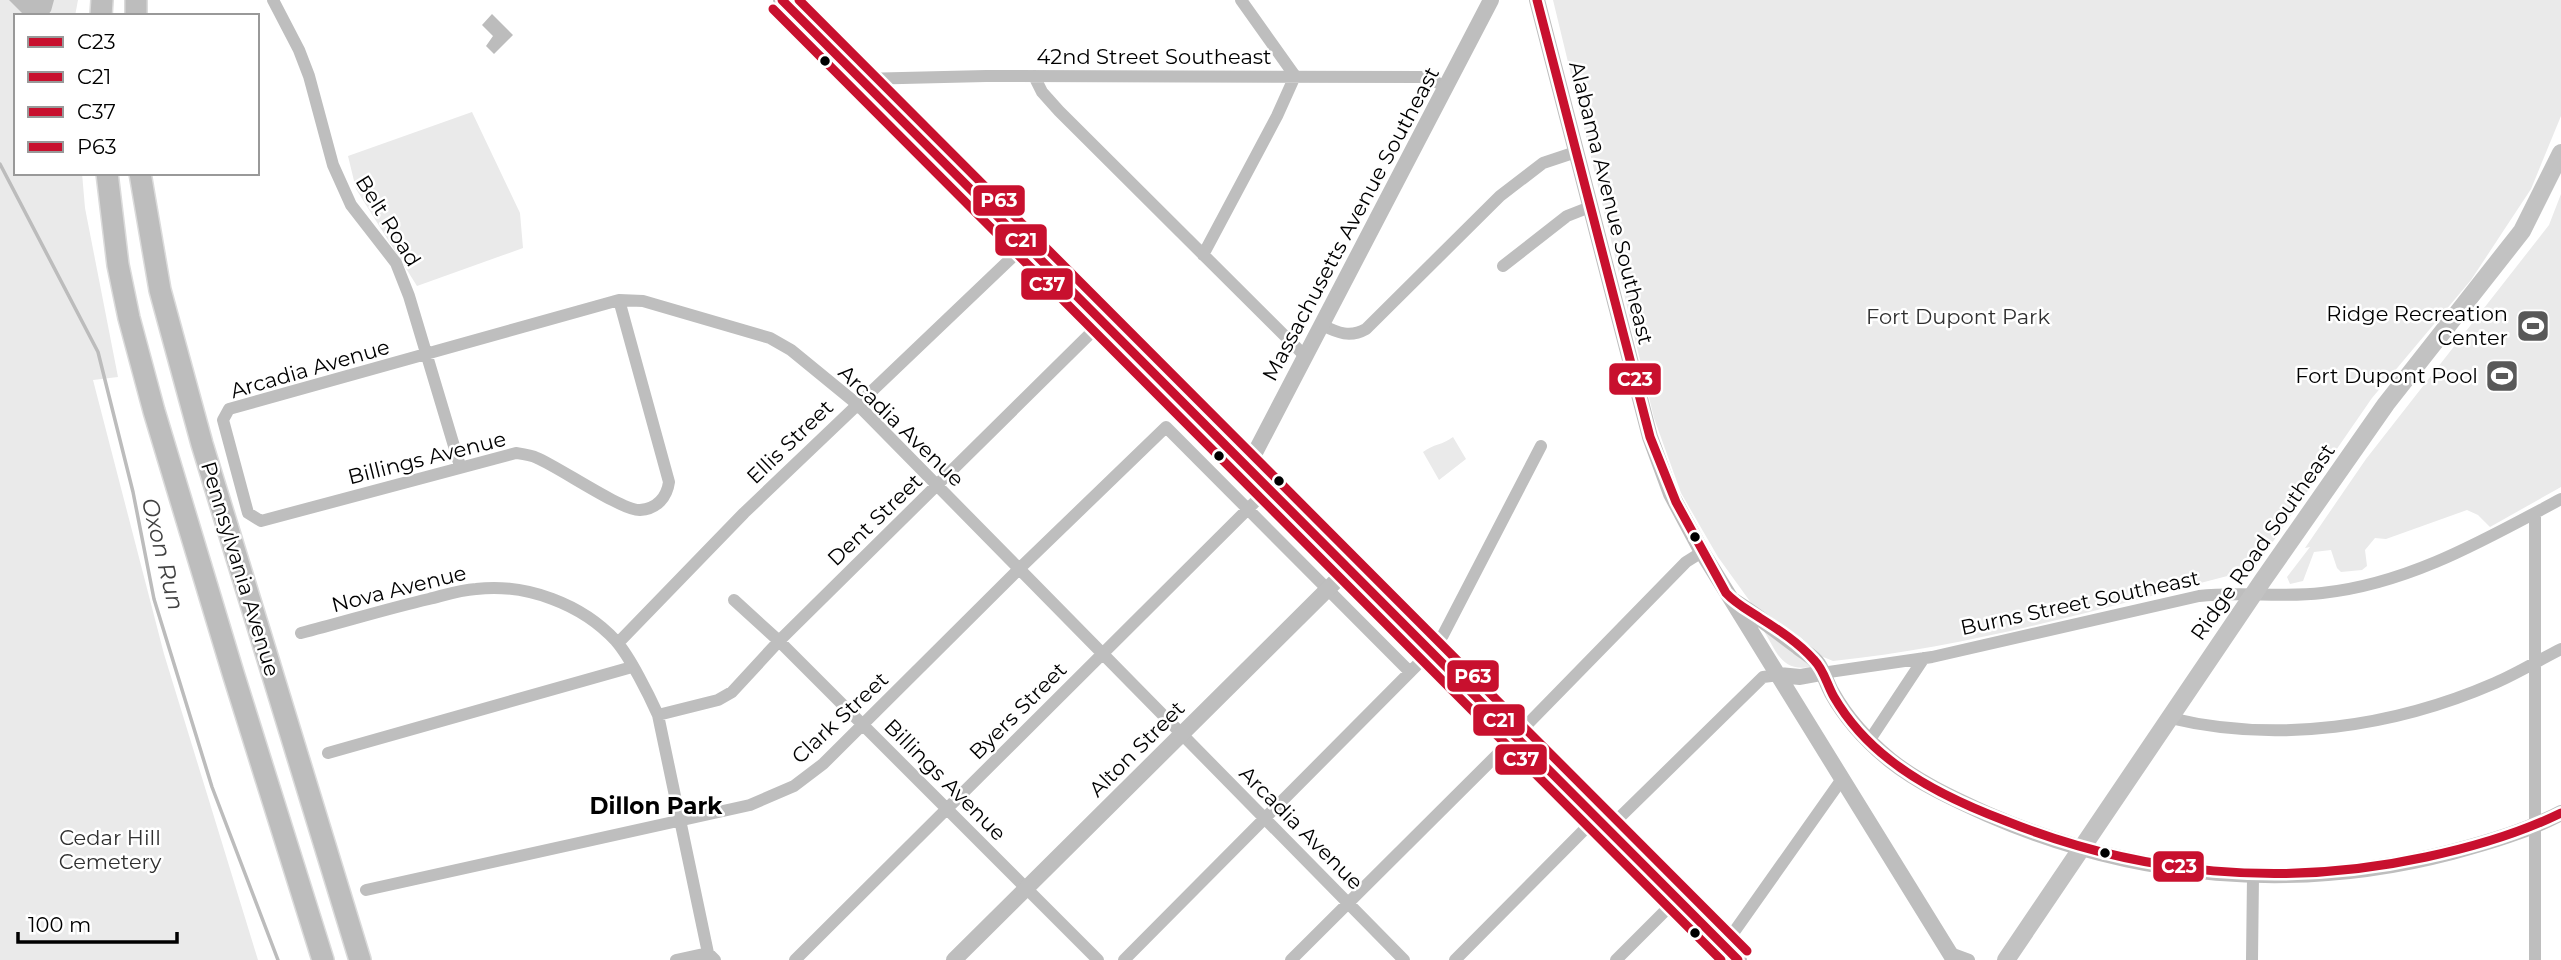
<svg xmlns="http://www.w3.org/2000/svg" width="2561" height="960" viewBox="0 0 2561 960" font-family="Montserrat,sans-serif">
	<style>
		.green { fill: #eaeaea }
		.water { fill: #bcbcbc }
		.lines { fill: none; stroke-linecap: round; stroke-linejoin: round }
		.stream { stroke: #bcbcbc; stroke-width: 3.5 }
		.trunk-casing { stroke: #dbdbdb; stroke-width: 24 }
		.minor { stroke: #bebebe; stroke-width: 12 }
		.tertiary { stroke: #bebebe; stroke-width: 16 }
		.secondary { stroke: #c2c2c2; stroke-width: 18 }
		.trunk { stroke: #bdbdbd; stroke-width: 21 }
		.bus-1-casing { stroke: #fff; stroke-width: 14 }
		.bus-2-casing { stroke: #fff; stroke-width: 14 }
		.bus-3-casing { stroke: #fff; stroke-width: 14 }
		.bus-4-casing { stroke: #fff; stroke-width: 14 }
		.bus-1 { stroke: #c8102e; stroke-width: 9 }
		.bus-2 { stroke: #c8102e; stroke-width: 9 }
		.bus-3 { stroke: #c8102e; stroke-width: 9 }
		.bus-4 { stroke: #c8102e; stroke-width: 9 }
		.bus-dot { fill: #000; stroke: #fff; stroke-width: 2.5 }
		.labels { text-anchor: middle; stroke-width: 5; stroke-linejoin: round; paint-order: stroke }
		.street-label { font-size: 21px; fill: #000; stroke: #fff }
		.poi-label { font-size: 21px; fill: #000; stroke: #fff; text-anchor: end }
		.park-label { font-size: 21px; fill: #303030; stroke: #fff }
		.water-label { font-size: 23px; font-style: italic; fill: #414141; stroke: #fff }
		.neighbourhood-label { font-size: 23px; font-weight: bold; fill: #000; stroke: #fff }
		.line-badge { stroke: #fff; stroke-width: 2.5 }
		.badge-label { font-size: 19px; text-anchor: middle; font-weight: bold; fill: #fff }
	</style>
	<rect width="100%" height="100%" fill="#fff"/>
	<!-- green -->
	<path class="green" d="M0,0H78L75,16H16V173H82L85,208L118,377L93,380L164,654L258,960H0Z
		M1553,0H2561V116L2531,189L2471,280L2372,398L2254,569C2115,605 1976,646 1833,661L1821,656L1800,637L1754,607L1718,557L1681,493L1654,418Z
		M472,112L520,213L523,248L417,286L356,189L348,156Z
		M2561,194V487L2490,527L2478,515L2467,510L2386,539L2375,538L2365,550L2367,566L2362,570L2341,572L2337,568L2331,550L2314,552L2303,581L2290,584L2287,577L2310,547L2305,548L2366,459L2549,225Z
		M1453,437L1466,459L1439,480L1423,452C1433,444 1443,445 1453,437Z
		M1764,626L1811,667C1780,672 1777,651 1762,628Z"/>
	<!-- water -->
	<path class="water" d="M9,0H54L51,11L47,16H25Z
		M492,14L513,35L494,54L486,46L493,36L482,25Z"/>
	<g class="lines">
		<!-- stream -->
		<path class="stream" d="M0,164L98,352L133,492L154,599L212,787L278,960"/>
		<defs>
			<path id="trunk" d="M101,16L102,0
				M136,16V0
				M107,173L118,265L129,318L154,411L233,673L323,960
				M140,173L160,290L202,444L360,960"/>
		</defs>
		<!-- trunk casing -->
		<use href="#trunk" class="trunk-casing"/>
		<!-- minor -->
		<path class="minor" d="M273,0L299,50L309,76L333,165L351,205L396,263L409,296L460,466
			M1034,76L1042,92L1059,111L1305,356
			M860,79L986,76L1426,77L1446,87
			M1203,255L1277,116L1295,76L1241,0
			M1503,266L1567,216L1590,207
			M619,300L669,482C667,497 657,509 640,510C622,511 559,467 537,458C531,455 523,454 516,453L261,521L248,513L223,420L229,409L619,300L643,301L770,338L791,350L857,404L1404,960
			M1322,325C1338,333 1350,338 1366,329L1500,196L1543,163L1576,152
			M734,600L779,641L1098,960
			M301,633C344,622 386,609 429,599C445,595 460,590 476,589C526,583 582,604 616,641C630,657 649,695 658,715L708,953L715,960
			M618,643L744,513L1025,245
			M1822,673L1932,657L2199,596C2240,591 2281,598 2322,593C2409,584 2486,539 2561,499
			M658,715L718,700L732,692L779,641L1102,322
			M2170,718C2277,744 2394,727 2495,683C2518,673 2539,660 2561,649
			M1869,741L1924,658
			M328,753L632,667
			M366,890L750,805L794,786L823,764L1019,569L1166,427L1410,672
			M1724,946L1842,779
			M1950,953L1969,960
			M676,960L708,953
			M795,960L1268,489
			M1124,960L1430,652L1443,635L1541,446
			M1291,960L1515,737L1686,562L1702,552
			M1455,960L1587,827L1620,817L1763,677L1779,675
			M1616,960L1677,899
			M2252,960L2253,876
			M2535,960V513"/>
		<!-- tertiary -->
		<path class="tertiary" d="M1537,0L1650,437L1671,494L1702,552L1954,960
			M1247,468L1491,0
			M1734,601C1756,615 1777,631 1798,647C1804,652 1814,657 1818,664C1824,673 1827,684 1832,693C1846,718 1868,742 1890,760C1919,783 1954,799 1987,814C2135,879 2296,893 2452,852C2489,842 2527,831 2561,813
			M1779,675L1800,677L1822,673
			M954,960L1349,568"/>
		<!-- secondary -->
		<path class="secondary" d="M782,0L1738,960
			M2006,960L2263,580L2386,404L2522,231L2561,153"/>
		<!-- trunk -->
		<use href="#trunk" class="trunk"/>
		<defs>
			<path id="bus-1" d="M1537,0L1650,437L1676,502L1726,593C1736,604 1748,610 1760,618C1779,630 1799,643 1814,660C1824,670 1827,685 1834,697C1848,721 1868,743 1890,760C1924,787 1966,806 2006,821C2141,875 2284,888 2426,857C2473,847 2518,834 2561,813"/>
			<path id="bus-2" d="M782,0L1738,960"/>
			<path id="bus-3" d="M773,9L1721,960"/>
			<path id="bus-4" d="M799,0L1747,951"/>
		</defs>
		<!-- bus-1 casing -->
		<use href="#bus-1" class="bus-1-casing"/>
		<!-- bus-2 casing -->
		<use href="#bus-2" class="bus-2-casing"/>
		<!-- bus-3 casing -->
		<use href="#bus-3" class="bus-3-casing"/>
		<!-- bus-4 casing -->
		<use href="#bus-4" class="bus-4-casing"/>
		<!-- bus-1 -->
		<use href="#bus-1" class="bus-1"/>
		<!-- bus-2 -->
		<use href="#bus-2" class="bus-2"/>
		<!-- bus-3 -->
		<use href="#bus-3" class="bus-3"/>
		<!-- bus-4 -->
		<use href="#bus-4" class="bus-4"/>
	</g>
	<!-- icons -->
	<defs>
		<symbol id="stadium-square" viewBox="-11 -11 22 22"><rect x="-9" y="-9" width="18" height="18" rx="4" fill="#595959" stroke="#fff"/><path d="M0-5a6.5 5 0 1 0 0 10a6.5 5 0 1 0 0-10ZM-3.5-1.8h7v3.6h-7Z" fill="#fff"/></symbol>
	</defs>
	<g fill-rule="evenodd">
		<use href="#stadium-square" x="2514" y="307" width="38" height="38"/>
		<use href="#stadium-square" x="2483" y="357" width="38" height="38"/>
	</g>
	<!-- markers -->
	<g class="bus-dot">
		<circle cx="825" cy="61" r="6"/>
		<circle cx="1219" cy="456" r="6"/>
		<circle cx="1279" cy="481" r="6"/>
		<circle cx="1695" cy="537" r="6"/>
		<circle cx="2105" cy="853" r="6"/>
		<circle cx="1695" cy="933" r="6"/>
	</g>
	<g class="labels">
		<!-- street labels -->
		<g class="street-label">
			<text x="1154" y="64">42nd Street Southeast</text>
			<text transform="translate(1611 203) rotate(76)" y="7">Alabama Avenue Southeast</text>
			<text transform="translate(388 221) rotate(58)" y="7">Belt Road</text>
			<text transform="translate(1351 224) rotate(-62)" y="7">Massachusetts Avenue Southeast</text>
			<text transform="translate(310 369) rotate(-16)" y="7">Arcadia Avenue</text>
			<text transform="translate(901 426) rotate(44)" y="7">Arcadia Avenue</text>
			<text transform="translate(790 442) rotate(-44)" y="7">Ellis Street</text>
			<text transform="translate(427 458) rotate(-14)" y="7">Billings Avenue</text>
			<text transform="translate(875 520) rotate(-44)" y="7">Dent Street</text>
			<text transform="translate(2263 542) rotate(-55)" y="7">Ridge Road Southeast</text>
			<text transform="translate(240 569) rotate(73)" y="7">Pennsylvania Avenue</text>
			<text transform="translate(399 589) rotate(-14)" y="7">Nova Avenue</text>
			<text transform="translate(2080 603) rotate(-12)" y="7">Burns Street Southeast</text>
			<text transform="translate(1018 711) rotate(-45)" y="7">Byers Street</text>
			<text transform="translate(840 718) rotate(-43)" y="7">Clark Street</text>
			<text transform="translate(1137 749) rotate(-45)" y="7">Alton Street</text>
			<text transform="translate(945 780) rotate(45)" y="7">Billings Avenue</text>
			<text transform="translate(1301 828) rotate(45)" y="7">Arcadia Avenue</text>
		</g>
		<!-- poi labels -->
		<g class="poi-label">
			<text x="2508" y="321">Ridge Recreation<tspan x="2508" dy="24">Center</tspan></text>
			<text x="2478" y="383">Fort Dupont Pool</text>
		</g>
		<!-- park labels -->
		<g class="park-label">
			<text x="1958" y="324">Fort Dupont Park</text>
			<text x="110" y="845">Cedar Hill<tspan x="110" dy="24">Cemetery</tspan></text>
		</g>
		<!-- water labels -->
		<g class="water-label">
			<text transform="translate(163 554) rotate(76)" y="8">Oxon Run</text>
		</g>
		<!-- neighbourhood labels -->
		<g class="neighbourhood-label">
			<text x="656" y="814">Dillon Park</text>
		</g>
	</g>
	<g class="line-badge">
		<rect x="972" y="184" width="54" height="33" rx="7" fill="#c8102e"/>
		<rect x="994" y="223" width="54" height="34" rx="7" fill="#c8102e"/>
		<rect x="1020" y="267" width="54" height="34" rx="7" fill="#c8102e"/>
		<rect x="1608" y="362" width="54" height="34" rx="7" fill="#c8102e"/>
		<rect x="1446" y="659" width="54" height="34" rx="7" fill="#c8102e"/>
		<rect x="1472" y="703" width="54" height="34" rx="7" fill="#c8102e"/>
		<rect x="1494" y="743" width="54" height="33" rx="7" fill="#c8102e"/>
		<rect x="2152" y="850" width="53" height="33" rx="7" fill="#c8102e"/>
	</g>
	<g class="badge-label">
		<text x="999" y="207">P63</text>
		<text x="1021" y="247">C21</text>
		<text x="1047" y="291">C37</text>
		<text x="1635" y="386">C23</text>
		<text x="1473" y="683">P63</text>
		<text x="1499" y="727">C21</text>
		<text x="1521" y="766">C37</text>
		<text x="2179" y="873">C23</text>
	</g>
	<!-- legend -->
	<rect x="14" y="14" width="245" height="161" fill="#ffffff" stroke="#999999" stroke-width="2"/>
	<rect x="28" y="37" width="35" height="10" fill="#c8102e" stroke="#999999" stroke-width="2"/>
	<text x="77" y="49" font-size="21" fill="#000000">C23</text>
	<rect x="28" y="72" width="35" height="10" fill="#c8102e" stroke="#999999" stroke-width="2"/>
	<text x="77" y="84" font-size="21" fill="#000000">C21</text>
	<rect x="28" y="107" width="35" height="10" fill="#c8102e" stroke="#999999" stroke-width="2"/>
	<text x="77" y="119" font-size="21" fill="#000000">C37</text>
	<rect x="28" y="142" width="35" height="10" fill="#c8102e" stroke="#999999" stroke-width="2"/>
	<text x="77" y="154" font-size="21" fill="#000000">P63</text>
	<!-- scale -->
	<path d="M18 932v10h159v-10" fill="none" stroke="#000000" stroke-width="3.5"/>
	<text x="28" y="932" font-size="21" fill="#000000" stroke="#ffffff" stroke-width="5" paint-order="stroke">100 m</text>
</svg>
